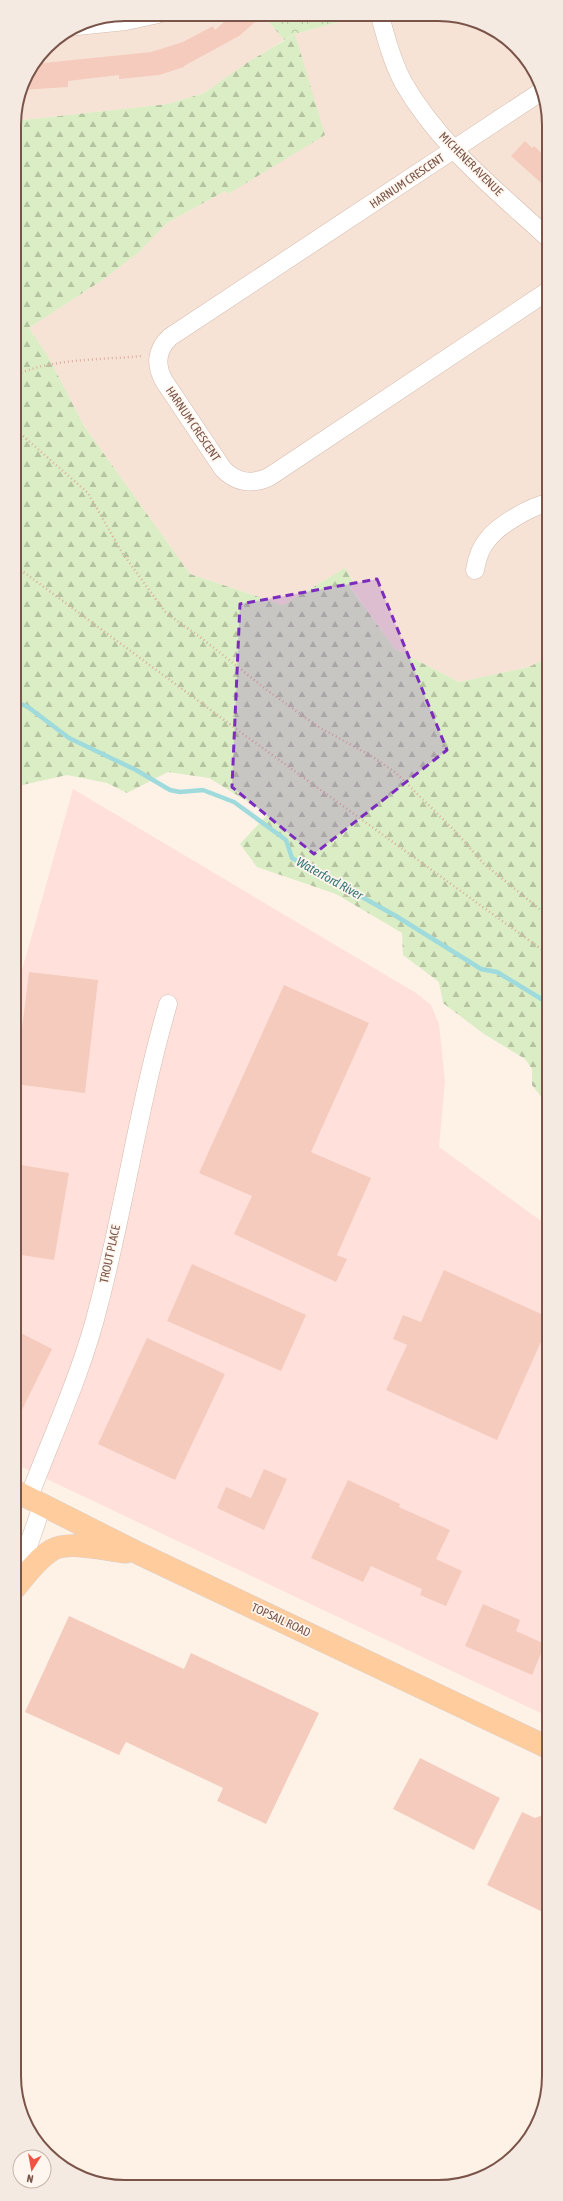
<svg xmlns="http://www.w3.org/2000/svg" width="563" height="2201" viewBox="0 0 563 2201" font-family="'Asap Condensed',sans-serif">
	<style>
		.residential { fill: #f6e3d5 }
		.commercial { fill: #ffe0da }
		.forest { fill: url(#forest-firs) }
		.park { fill: url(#park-crowns) }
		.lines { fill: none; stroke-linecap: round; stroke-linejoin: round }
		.stream { stroke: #9fdbdc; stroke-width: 4.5 }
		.building { fill: #f5cbbd }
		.minor-casing { stroke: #d4baae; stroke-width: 19 }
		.major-casing { stroke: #dacfcc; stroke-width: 23 }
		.path { stroke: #dbae9f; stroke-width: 2.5; stroke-dasharray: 1 3; stroke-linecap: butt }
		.minor { stroke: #fff; stroke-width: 18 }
		.major { stroke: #ffcd9d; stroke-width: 22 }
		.marked { fill: #7b2cbf; fill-opacity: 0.2; stroke: #7b2cbf; stroke-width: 3; stroke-dasharray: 8 5; stroke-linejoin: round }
		.labels { text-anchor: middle; stroke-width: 3.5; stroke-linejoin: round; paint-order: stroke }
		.street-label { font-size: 12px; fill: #7a5449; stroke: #fff7ef }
		.water-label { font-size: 13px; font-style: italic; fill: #387779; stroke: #fff7ef }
		.rim { fill: none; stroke: #7a5449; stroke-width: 2 }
	</style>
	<defs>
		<pattern id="forest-firs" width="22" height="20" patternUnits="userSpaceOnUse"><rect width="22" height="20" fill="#daedc4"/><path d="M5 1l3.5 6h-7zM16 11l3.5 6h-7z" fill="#b6c3a1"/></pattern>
		<pattern id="park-crowns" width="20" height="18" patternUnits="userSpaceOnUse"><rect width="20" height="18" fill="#daedc4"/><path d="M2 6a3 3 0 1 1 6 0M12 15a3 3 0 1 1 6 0" fill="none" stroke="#b6c3a1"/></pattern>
	</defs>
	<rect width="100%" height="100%" fill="#fef2e7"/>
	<!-- residential -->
	<path class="residential" d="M125,14L263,15L284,40L248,62L204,93L168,104L14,121L25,76L47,46L83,22Z
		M362,16H460L517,47L537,76L548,110V657L529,667L459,682L395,649L350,586L355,583L345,568L283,605L190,574L84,426L49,358L29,328L101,281L138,253L167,223L225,191L228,194L324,135L295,34Z"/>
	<!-- commercial -->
	<path class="commercial" d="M73,789L416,993L431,1005L439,1024L445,1081L439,1147L548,1226L549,1717L15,1464V995Z"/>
	<!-- forest -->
	<path class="forest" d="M295,34L325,135L228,194L225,191L167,223L138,253L101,281L29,328L49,358L84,426L190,574L283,605L345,568L355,584L350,587L395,649L459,682L529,667L548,657V1106L532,1085V1069L525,1059L484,1034L443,1003L439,982L403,955L402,933L336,894L257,867L240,844L268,814L209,778L168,772L127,793L107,783L67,775L18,786L14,795V121L168,104L204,93L248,62Z"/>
	<!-- park -->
	<path class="park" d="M263,15L362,16L295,34L284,40Z"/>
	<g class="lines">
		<!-- stream -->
		<path class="stream" d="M14,701L28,707L69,738L136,770L170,790L180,792L203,790L234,802L286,840L292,858L396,916L481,969L497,972L548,1003"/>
	</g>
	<!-- building -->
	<path class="building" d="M232,15H263L239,36L184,66V67L159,75L119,79V75L68,81V87L22,90L25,76L34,64L151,52L183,42L213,26L215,30Z
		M525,141L532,148L534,146L548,159V189L511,156Z
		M29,972L98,980L85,1093L15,1084Z
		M284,985L369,1023L311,1152L371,1178L337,1255L347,1259L336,1282L234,1234L252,1196L199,1173Z
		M15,1164L69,1173L54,1260L15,1254Z
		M192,1264L306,1315L281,1371L167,1321Z
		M444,1270L548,1317V1326L497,1440L386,1390L407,1345L393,1339L403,1315L421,1322Z
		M15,1330L52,1349L15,1424Z
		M147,1338L225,1374L175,1480L98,1444Z
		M264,1469L287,1479L264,1530L217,1508L226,1487L251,1498Z
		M348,1480L400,1504L399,1507L450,1530L436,1559L462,1571L446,1606L420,1595L422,1589L371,1566L363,1582L311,1558Z
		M483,1604L520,1620L516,1631L545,1644L532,1675L465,1646Z
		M69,1616L184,1669L191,1653L319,1713L266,1824L217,1801L223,1788L126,1742L119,1755L25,1712Z
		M420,1758L500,1798L474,1850L393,1809Z
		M522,1812L535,1818L540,1816L549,1820V1915L487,1885Z"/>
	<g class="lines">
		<defs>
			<path id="minor" d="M380,16C386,38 392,61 403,82C438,144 496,190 548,238
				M77,26L126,21L158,14
				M542,91L170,337C156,350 155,365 164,381L223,469C237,483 251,485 269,477L548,291
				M475,570C477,558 480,548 488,539C499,525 531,506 548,503
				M29,1497C53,1434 83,1370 99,1304C125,1205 139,1103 168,1004
				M15,1584L43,1503"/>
			<path id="major" d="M15,1491L140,1554L549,1748
				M15,1588C26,1575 37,1559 52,1550C69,1540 106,1550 126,1552"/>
		</defs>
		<!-- minor casing -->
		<use href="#minor" class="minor-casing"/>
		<!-- major casing -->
		<use href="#major" class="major-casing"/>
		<!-- path -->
		<path class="path" d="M14,376C50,358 102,360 142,356
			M14,428L88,493L123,554L166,613L200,637L267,690L317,726L373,757L396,773L455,831L483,863L548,916
			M14,565L239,731L548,954"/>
		<!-- minor -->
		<use href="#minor" class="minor"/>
		<!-- major -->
		<use href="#major" class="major"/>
	</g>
	<!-- marked area -->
	<path class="marked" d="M377,579L447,750L314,854L232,787L240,604Z"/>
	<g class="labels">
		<!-- street labels -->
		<g class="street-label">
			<text transform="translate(471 164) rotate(45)" y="4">MICHENER AVENUE</text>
			<text transform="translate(407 181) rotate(-34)" y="4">HARNUM CRESCENT</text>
			<text transform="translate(193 424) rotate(56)" y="4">HARNUM CRESCENT</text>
			<text transform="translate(110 1254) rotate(-78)" y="4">TROUT PLACE</text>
			<text transform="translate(281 1620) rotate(25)" y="4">TOPSAIL ROAD</text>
		</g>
		<!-- water labels -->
		<g class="water-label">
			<text transform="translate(330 878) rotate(29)" y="5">Waterford River</text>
		</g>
	</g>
	<!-- crop -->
	<path d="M0 0H563V2201H0ZM125 21H438A104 104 0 0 1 542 125V2076A104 104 0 0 1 438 2180H125A104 104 0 0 1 21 2076V125A104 104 0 0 1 125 21Z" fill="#f4eae2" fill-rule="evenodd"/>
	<path class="rim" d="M125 21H438A104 104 0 0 1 542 125V2076A104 104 0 0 1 438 2180H125A104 104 0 0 1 21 2076V125A104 104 0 0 1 125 21Z"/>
	<!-- north arrow -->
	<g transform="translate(32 2169) rotate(191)"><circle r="19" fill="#fff7ef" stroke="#cab6ad"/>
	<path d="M0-3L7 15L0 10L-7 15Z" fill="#f05344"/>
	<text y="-6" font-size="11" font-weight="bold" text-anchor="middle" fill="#7a5449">N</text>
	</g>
</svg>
